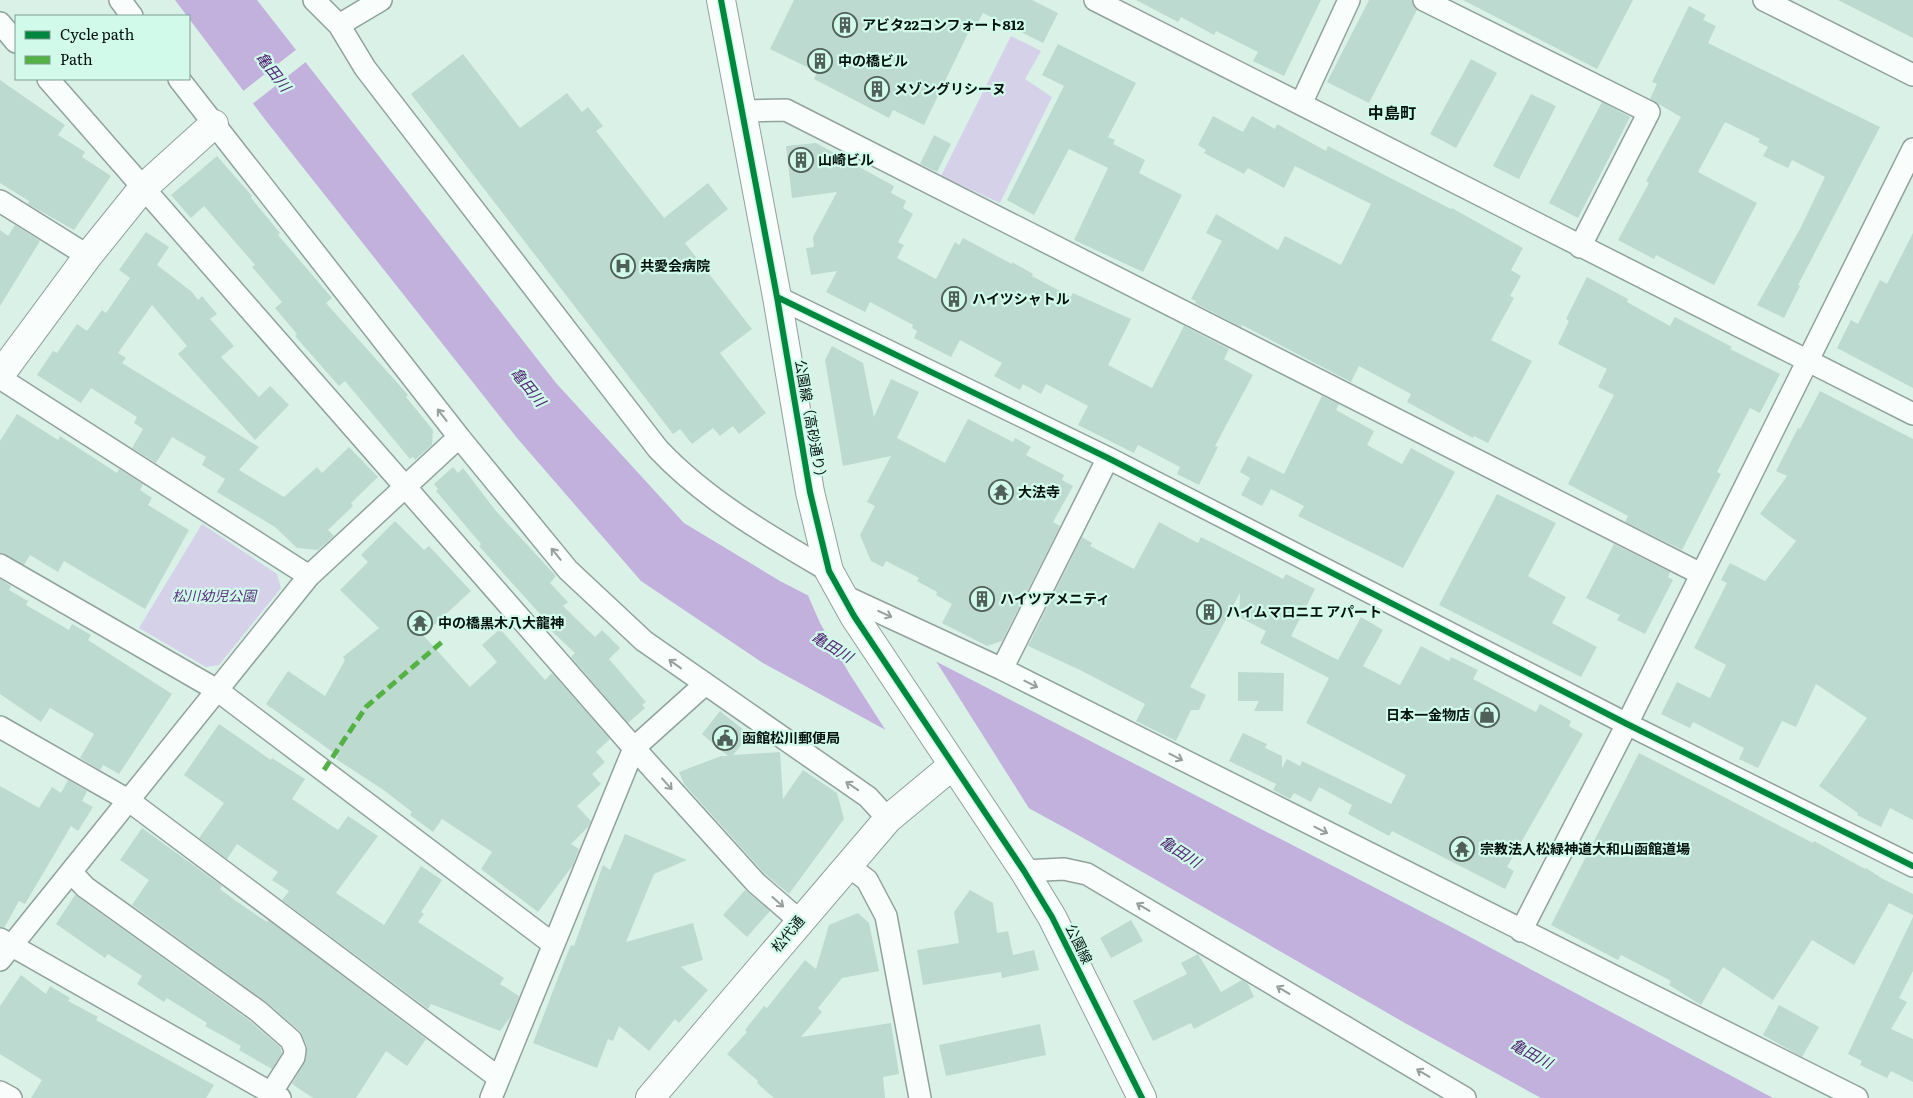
<svg xmlns="http://www.w3.org/2000/svg" width="1913" height="1098" viewBox="0 0 1913 1098" font-family="Literata,'Noto Sans JP',serif">
	<style>
		.green { fill: #d5d1e9 }
		.water { fill: #c2b0dd }
		.pier { fill: #daf1e8 }
		.building { fill: #bddad0 }
		.lines { fill: none; stroke-linecap: round; stroke-linejoin: round }
		.street-casing { stroke: #91a29c; stroke-width: 24 }
		.secondary-casing { stroke: #91a29c; stroke-width: 30 }
		.street { stroke: #f9fdfc; stroke-width: 21 }
		.secondary { stroke: #f9fdfc; stroke-width: 28 }
		.quiet { stroke: #54b144; stroke-width: 5; stroke-dasharray: 10 5; stroke-linecap: butt }
		.cycleway-casing { stroke: #d1faeb; stroke-width: 9 }
		.cycleway { stroke: #00873e; stroke-width: 6 }
		.oneway { stroke: #979f9d }
		.labels { text-anchor: middle; stroke-width: 4.5; stroke-linejoin: round; paint-order: stroke }
		.poi-label { font-size: 14px; font-weight: bold; fill: #04120e; stroke: #d1faeb; text-anchor: start }
		.street-label { font-size: 14px; fill: #04120e; stroke: #d1faeb }
		.park-label { font-size: 14px; font-style: italic; fill: #5c2e7e; stroke: #d1faeb }
		.water-label { font-size: 15px; font-style: italic; fill: #532574; stroke: #d1faeb }
		.quarter-label { font-size: 16px; font-weight: bold; fill: #04120e; stroke: #d1faeb }
	</style>
	<rect width="100%" height="100%" fill="#daf1e8"/>
	<!-- green -->
	<path class="green" d="M1011,36L1041,51L1025,79L1052,97L1000,203L941,176Z
		M202,524L277,574L281,588L219,665L206,667L139,628Z"/>
	<!-- water -->
	<path class="water" d="M175,0H257L556,383L684,523L780,581L1455,929L1773,1098H1541L1405,1023L1078,835L763,663L641,581L517,438L267,122Z"/>
	<!-- pier -->
	<path class="pier" d="M297,49L307,61L251,105L242,92Z
		M806,591L934,658L1032,813L888,734L849,673L820,623Z"/>
	<!-- building -->
	<path class="building" d="M794,0H1032L1058,13L1043,43L983,13L973,31L970,29L924,125L893,110L889,118L814,79L817,72L770,49Z
		M1136,0H1321L1284,76L1253,61L1258,52L1216,31L1214,35L1181,17L1178,22Z
		M1369,0H1412L1417,10L1369,103L1327,82Z
		M1463,0H1633L1597,69Z
		M1838,0H1913V38Z
		M1689,6L1706,15L1703,20L1716,26L1708,43L1880,127L1798,285L1800,286L1784,318L1757,305L1800,229L1825,177L1792,160L1788,168L1763,156L1768,147L1758,142L1760,139L1725,122L1698,172L1757,203L1714,285L1656,255L1654,259L1618,240L1649,183L1646,181L1681,117L1650,99L1657,84L1652,82Z
		M1058,44L1136,83L1108,137L1115,140L1113,144L1145,160L1139,173L1182,195L1143,272L1074,240L1108,168L1069,149L1034,215L1007,200L1064,86L1042,75Z
		M463,54L520,128L567,93L582,112L588,107L603,126L596,131L664,218L708,183L728,209L685,243L752,329L720,353L766,413L739,434L733,426L720,436L713,428L692,444L680,429L673,434L411,94Z
		M1471,59L1497,73L1456,148L1430,134Z
		M0,80L65,125L58,135L85,152L82,157L111,176L74,230L28,204L29,201L0,183Z
		M1531,94L1556,106L1519,179L1493,166Z
		M1602,102L1630,117L1578,218L1549,203Z
		M1213,116L1243,132L1252,116L1275,129L1277,124L1326,151L1328,146L1451,209L1452,208L1523,248L1511,270L1521,276L1510,296L1514,298L1491,340L1532,361L1488,443L1474,436L1473,438L1407,402L1411,394L1359,366L1351,382L1242,325L1241,327L1195,303L1196,301L1191,299L1222,241L1206,233L1216,214L1278,250L1285,236L1341,265L1371,204L1295,166L1284,188L1248,168L1244,174L1204,153L1206,150L1198,145Z
		M934,135L951,144L937,172L920,164Z
		M816,143L894,186L891,193L906,201L903,208L913,214L898,242L904,245L897,258L936,279L955,242L959,245L963,238L1012,264V262L1033,274L1032,276L1071,297L1073,293L1131,319L1108,365L1152,388L1184,326L1229,349L1224,359L1253,375L1215,446L1218,447L1199,485L1177,474L1180,467L1138,445L1134,453L1078,425L1088,406L1046,384L1041,394L1023,384L1020,390L994,376L1002,363L960,340L951,357L914,338L917,331L912,328L913,325L870,302L865,312L826,292L837,271L811,275L806,248L814,247L813,237L837,192L792,198L786,146Z
		M217,156L252,196L251,198L280,233L278,235L332,298L326,303L408,395L406,397L433,430L432,445L415,460L413,457L410,459L345,381L339,386L295,336L297,334L275,308L282,302L252,267L255,265L204,206L191,218L171,195Z
		M15,225L40,241L0,306V230L8,236Z
		M146,232L169,247L157,265L192,292L198,300L202,296L217,314L210,319L234,346L221,357L259,397L270,386L289,405L255,440L178,354L187,346L152,305L118,353L126,358L122,363L259,447L239,470L284,497L317,467L322,473L349,447L378,477L351,503L353,506L328,530L334,536L318,550L297,548L275,527L217,492L225,479L202,465L206,457L172,437L156,463L132,448L143,429L134,423L137,417L91,388L81,403L37,375L53,351L57,353L77,324L87,331L102,310L106,313L130,278L119,270Z
		M1913,233V388L1837,348L1851,320L1858,324L1880,280L1887,284Z
		M1587,277L1628,299L1627,302L1670,326L1675,317L1732,347L1730,349L1780,374L1760,413L1750,408L1717,472L1721,474L1682,550L1625,522L1628,516L1568,484L1614,395L1598,387L1607,369L1558,344L1569,321L1566,319Z
		M832,346L863,363L874,417L891,379L919,392L897,438L945,463L968,419L1013,442L1015,438L1031,447L1026,455L1064,475L1062,480L1073,486L1053,522L1060,526L1002,641L987,646L942,623L952,604L936,595L937,592L917,581L919,578L886,561L883,567L871,561L860,535L875,506L867,502L891,456L843,466L825,360Z
		M1820,391L1913,439V820L1890,808L1881,827L1857,815L1858,813L1819,786L1867,718L1816,684L1796,727L1782,721L1758,768L1739,759L1744,748L1693,722L1690,728L1661,714L1677,682L1710,698L1726,665L1694,648L1727,583L1721,580L1730,563L1765,581L1796,541L1760,514L1787,476L1776,471L1798,428L1800,429Z
		M1322,396L1339,404L1336,410L1374,431L1367,445L1402,464L1411,448L1455,472L1403,568L1298,516L1304,506L1271,489L1262,506L1241,495L1250,478L1240,472L1248,456L1284,474Z
		M17,414L58,440L60,436L117,473L119,469L143,484L140,490L152,498L148,505L189,530L145,609L64,561L58,572L30,555L24,565L0,553V441Z
		M453,467L458,473L463,468L496,511L556,576L550,583L568,602L563,606L595,637L602,630L620,648L609,659L646,702L642,705L645,708L628,723L571,657L575,653L544,624L547,622L479,546L481,544L436,491L438,489L434,484Z
		M1497,494L1556,523L1528,576L1566,597L1552,623L1597,647L1581,677L1439,605Z
		M395,521L424,550L429,546L471,591L423,635L470,687L497,662L482,645L500,629L545,680L552,673L610,739L596,752L605,762L592,774L601,784L577,806L591,821L588,827L571,844L579,849L573,865L538,912L481,869L492,852L442,819L433,832L410,815L412,812L385,791L336,759L338,756L266,704L288,671L325,696L345,660L343,657L379,628L340,590L368,562L361,555Z
		M1159,522L1198,543L1201,537L1283,579L1286,574L1315,589L1291,636L1338,660L1361,617L1383,630L1363,666L1400,685L1421,646L1449,661L1451,657L1478,670L1473,679L1536,712L1540,704L1571,721L1569,726L1583,734L1507,867L1514,871L1505,889L1392,831L1389,836L1348,814L1352,805L1319,787L1311,802L1294,793L1290,799L1273,790L1276,784L1229,761L1243,733L1267,744L1265,748L1282,756V768L1287,759L1300,766L1302,761L1391,804L1406,775L1306,723L1329,678L1260,643L1266,631L1239,617L1240,593L1190,687L1206,695L1199,710H1191L1176,741L1136,721L1145,704L1080,670L1028,646L1082,537L1092,543L1090,546L1134,569Z
		M1614,544L1670,572L1668,577L1673,580L1645,634L1617,620L1620,615L1586,598Z
		M0,579L11,586L9,590L28,601L26,605L69,630L72,624L91,635L88,640L172,694L119,774L103,765L100,770L80,758L94,734L50,708L41,722L0,694Z
		M1238,672L1284,673L1283,711H1254L1259,701H1238Z
		M720,711L750,735L733,755L780,752L783,799L803,770L837,793L844,819L789,894L765,874L684,784L679,772L721,756H728L702,734Z
		M219,724L271,760L272,758L305,779L292,799L338,830L348,816L378,836L336,893L384,925L421,866L442,880L421,912L424,914L418,922L504,978L500,984L519,996L512,1015L500,1031L431,1004L428,1009L282,900L289,891L272,880L278,872L237,844L227,859L199,838L224,803L184,775Z
		M1639,753L1813,843L1814,841L1865,869L1866,868L1883,879L1913,894V915L1889,903L1854,965L1812,940L1773,1000L1723,967L1701,1005L1669,985L1671,981L1621,955L1618,960L1551,925Z
		M68,780L87,791L82,801L93,807L78,831L71,826L25,904L19,901L4,928L0,927V786L39,808L52,787L61,793Z
		M142,828L222,886L220,889L236,901L267,922L268,920L426,1039L407,1066L386,1051L356,1098H313L292,1084L306,1059L307,1046L300,1031L265,1001L132,905L149,880L120,860Z
		M625,834L687,860L654,874L626,942L693,923L703,960L681,967L708,990L679,1023L675,1019L649,1051L619,1026L613,1041L608,1039L597,1068L533,1043L566,957L571,945L574,946L603,865L610,870Z
		M745,890L770,911L747,937L723,915Z
		M970,890L993,903L997,933L1008,931L1013,955L1034,950L1039,970L1002,978L1001,972L923,985L917,950L959,943L954,912Z
		M75,895L250,1021L280,1047L282,1053L272,1069L239,1050L241,1046L205,1026L207,1023L167,998L164,1002L137,984L142,976L108,954L105,958L56,924Z
		M858,913L869,923L879,971L842,978L818,1008L822,1012L801,1037L891,1023L899,1074L883,1077L885,1098H774L757,1083L758,1081L727,1054L747,1032L745,1030L764,1006L767,1008L805,960L816,969L829,925Z
		M1913,917V971L1899,998L1907,1002L1891,1029L1913,1039V1082L1891,1071L1887,1078L1860,1065L1862,1061L1848,1054Z
		M1131,920L1143,941L1111,958L1100,938Z
		M1198,954L1221,992L1242,980L1248,984L1254,997L1194,1029L1191,1023L1153,1041L1133,1001L1187,974L1181,963Z
		M21,975L46,994L50,986L70,998L68,1001L98,1017L96,1020L214,1085L206,1098H31L42,1080L0,1054V1006Z
		M1779,1005L1819,1027L1802,1057L1763,1035Z
		M1040,1024L1046,1055L946,1076L939,1045Z"/>
	<g class="lines">
		<defs>
			<path id="street" d="M120,0L132,16
				M314,0L339,25L365,68L658,449C706,500 769,536 829,571
				M1095,0L1913,414
				M1424,0L1649,112L1580,247
				M1764,0L1913,75
				M0,23L16,42
				M339,25L381,0
				M48,79L634,748L756,883L800,921
				M179,79L459,437L568,570L644,641L868,797L888,819
				M1301,104L1349,0
				M743,111L786,110L1701,574
				M0,201L88,256
				M777,297L1108,458L1627,724L1913,866
				M0,378L309,576
				M0,565L217,690L553,944
				M840,594L1002,669L1857,1098
				M1002,669L1108,458
				M0,727L128,800L499,1078
				M847,865L867,880L886,916L920,1098
				M1024,871L1064,869L1087,874L1465,1098
				M71,872L85,887L258,1011L291,1040L295,1050L294,1057L271,1093
				M1521,931L1627,724L1913,149
				M0,939L280,1098
				M0,960L309,576L459,437
				M0,1092L11,1098
				M491,1098L634,748L704,685"/>
			<path id="secondary" d="M721,0L777,297L810,492L829,571L854,616L1024,871L1052,917L1142,1098
				M0,375L88,256L142,189L214,124
				M650,1098L888,819L953,765"/>
		</defs>
		<!-- street casing -->
		<use href="#street" class="street-casing"/>
		<!-- secondary casing -->
		<use href="#secondary" class="secondary-casing"/>
		<!-- street -->
		<use href="#street" class="street"/>
		<!-- secondary -->
		<use href="#secondary" class="secondary"/>
		<!-- quiet -->
		<path class="quiet" d="M324,770L366,707L442,642"/>
		<defs>
			<path id="cycleway" d="M721,0L777,297L810,492L829,571L854,616L1024,871L1052,917L1142,1098
				M777,297L1108,458L1627,724L1913,866"/>
		</defs>
		<!-- cycleway casing -->
		<use href="#cycleway" class="cycleway-casing"/>
		<!-- cycleway -->
		<use href="#cycleway" class="cycleway"/>
	</g>
	<!-- one-way arrows -->
	<defs><path id="oneway-shaft" d="M-6 0H5M1.5-3L5.5 0L1.5 3" fill="none" stroke-width="1.6" stroke-linecap="round" stroke-linejoin="round" transform="scale(1.25)"/></defs>
	<g class="oneway">
		<use href="#oneway-shaft" transform="translate(442 415) rotate(-128)"/>
		<use href="#oneway-shaft" transform="translate(556 554) rotate(-129)"/>
		<use href="#oneway-shaft" transform="translate(885 614) rotate(24)"/>
		<use href="#oneway-shaft" transform="translate(675 664) rotate(-144)"/>
		<use href="#oneway-shaft" transform="translate(1031 684) rotate(27)"/>
		<use href="#oneway-shaft" transform="translate(1176 757) rotate(27)"/>
		<use href="#oneway-shaft" transform="translate(667 784) rotate(48)"/>
		<use href="#oneway-shaft" transform="translate(852 786) rotate(-146)"/>
		<use href="#oneway-shaft" transform="translate(1321 830) rotate(27)"/>
		<use href="#oneway-shaft" transform="translate(778 902) rotate(41)"/>
		<use href="#oneway-shaft" transform="translate(1143 907) rotate(-149)"/>
		<use href="#oneway-shaft" transform="translate(1283 990) rotate(-149)"/>
		<use href="#oneway-shaft" transform="translate(1423 1073) rotate(-149)"/>
	</g>
	<!-- icons -->
	<defs>
		<symbol id="building-ring" viewBox="-11 -11 22 22"><circle r="9.5" fill="#d1faeb" stroke="#4f605a" stroke-width="1.5"/><path d="M-4-6H4V6H1V3H-1V6H-4ZM-2.5-4.3h1.7v1.8h-1.7ZM.8-4.3h1.7v1.8H.8ZM-2.5-1h1.7V.8h-1.7ZM.8-1h1.7V.8H.8Z" fill="#4f605a"/></symbol>
		<symbol id="hospital-ring" viewBox="-11 -11 22 22"><circle r="9.5" fill="#d1faeb" stroke="#4f605a" stroke-width="1.5"/><path d="M-5-5h3v3.5h4V-5h3V5h-3V1.5h-4V5h-3Z" fill="#4f605a"/></symbol>
		<symbol id="temple-ring" viewBox="-11 -11 22 22"><circle r="9.5" fill="#d1faeb" stroke="#4f605a" stroke-width="1.5"/><path d="M0-6L5-2H3V0L6.5 2.5H4V6H1.5V3h-3V6H-4V2.5H-6.5L-3 0V-2H-5Z" fill="#4f605a"/></symbol>
		<symbol id="shop-ring" viewBox="-11 -11 22 22"><circle r="9.5" fill="#d1faeb" stroke="#4f605a" stroke-width="1.5"/><path d="M-5-2.5h2.3a2.7 3.5 0 0 1 5.4 0H5L5.5 6h-11ZM-1.5-2.5h3a1.5 2.3 0 0 0-3 0Z" fill="#4f605a"/></symbol>
		<symbol id="civic-ring" viewBox="-11 -11 22 22"><circle r="9.5" fill="#d1faeb" stroke="#4f605a" stroke-width="1.5"/><path d="M-.6-6.5H3V-4.5H.6V-3L4-1V1h2V6H-6V1h2V-1L-.6-3ZM-1.2 2.5V6h2.4V2.5Z" fill="#4f605a"/></symbol>
	</defs>
	<g fill-rule="evenodd">
		<use href="#building-ring" x="831" y="11" width="28" height="28"/>
		<use href="#building-ring" x="806" y="47" width="28" height="28"/>
		<use href="#building-ring" x="863" y="75" width="28" height="28"/>
		<use href="#building-ring" x="787" y="146" width="28" height="28"/>
		<use href="#hospital-ring" x="609" y="252" width="28" height="28"/>
		<use href="#building-ring" x="940" y="285" width="28" height="28"/>
		<use href="#temple-ring" x="987" y="478" width="28" height="28"/>
		<use href="#building-ring" x="968" y="585" width="28" height="28"/>
		<use href="#building-ring" x="1195" y="598" width="28" height="28"/>
		<use href="#temple-ring" x="406" y="609" width="28" height="28"/>
		<use href="#shop-ring" x="1473" y="701" width="28" height="28"/>
		<use href="#civic-ring" x="711" y="724" width="28" height="28"/>
		<use href="#temple-ring" x="1448" y="835" width="28" height="28"/>
	</g>
	<g class="labels">
		<!-- poi labels -->
		<g class="poi-label">
			<text x="862" y="30">アビタ22コンフォート812</text>
			<text x="838" y="66">中の橋ビル</text>
			<text x="894" y="94">メゾングリシーヌ</text>
			<text x="818" y="165">山崎ビル</text>
			<text x="640" y="271">共愛会病院</text>
			<text x="972" y="304">ハイツシャトル</text>
			<text x="1018" y="497">大法寺</text>
			<text x="1000" y="604">ハイツアメニティ</text>
			<text x="1226" y="617">ハイムマロニエ アパート</text>
			<text x="438" y="628">中の橋黒木八大龍神</text>
			<text x="1470" y="720" text-anchor="end">日本一金物店</text>
			<text x="742" y="743">函館松川郵便局</text>
			<text x="1480" y="854">宗教法人松緑神道大和山函館道場</text>
		</g>
		<!-- street labels -->
		<g class="street-label">
			<text transform="translate(811 422) rotate(80)" y="5">公園線（高砂通り）</text>
			<text transform="translate(788 934) rotate(-50)" y="5">松代通</text>
			<text transform="translate(1079 944) rotate(64)" y="5">公園線</text>
		</g>
		<!-- park labels -->
		<g class="park-label">
			<text x="214" y="601">松川幼児公園</text>
		</g>
		<!-- water labels -->
		<g class="water-label">
			<text transform="translate(273 72) rotate(52)" y="5">亀田川</text>
			<text transform="translate(528 387) rotate(51)" y="5">亀田川</text>
			<text transform="translate(832 647) rotate(31)" y="5">亀田川</text>
			<text transform="translate(1180 852) rotate(33)" y="5">亀田川</text>
			<text transform="translate(1531 1054) rotate(29)" y="5">亀田川</text>
		</g>
		<!-- quarter labels -->
		<g class="quarter-label">
			<text x="1392" y="119">中島町</text>
		</g>
	</g>
	<!-- legend -->
	<rect x="15" y="15" width="175" height="65" fill="#d1faeb" stroke="#7f9d93"/>
	<rect x="25" y="31" width="25" height="8" fill="#00873e" stroke="#7f9d93"/>
	<text x="60" y="40" font-size="15" fill="#04120e">Cycle path</text>
	<rect x="25" y="56" width="25" height="8" fill="#54b144" stroke="#7f9d93"/>
	<text x="60" y="65" font-size="15" fill="#04120e">Path</text>
</svg>
